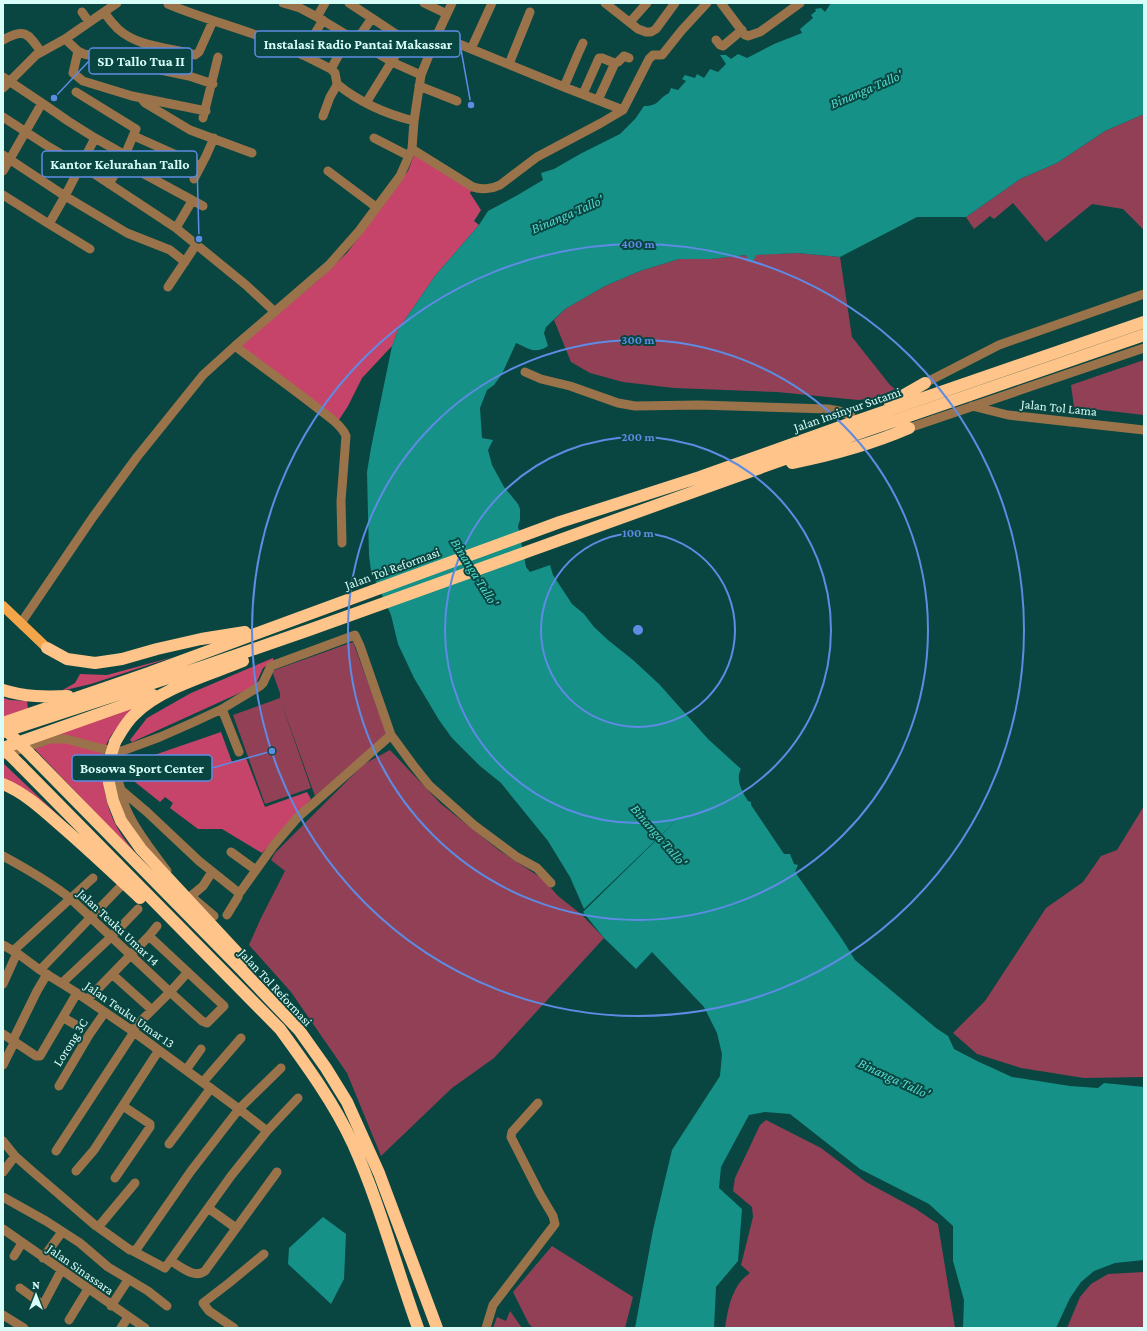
<svg xmlns="http://www.w3.org/2000/svg" width="1147" height="1331" viewBox="0 0 1147 1331" font-family="'Crimson Pro',serif">
	<style>
		.green { fill: #924055 }
		.forest { fill: #c64469 }
		.water { fill: #159188 }
		.lines { fill: none; stroke-linecap: round; stroke-linejoin: round }
		.minor { stroke: #9a734a; stroke-width: 9 }
		.major { stroke: #f5a549; stroke-width: 10 }
		.highway { stroke: #fec489; stroke-width: 12 }
		.highway-bridge { stroke: #fec489; stroke-width: 12 }
		.ring { fill: none; stroke: #5e8be3; stroke-width: 2 }
		.labels { text-anchor: middle; stroke-width: 4; stroke-linejoin: round; paint-order: stroke }
		.street-label { font-size: 13px; fill: #d8fdf8; stroke: #094641 }
		.water-label { font-size: 14px; font-style: italic; fill: #52d9cd; stroke: #094641 }
		.centre { fill: #5e8be3; stroke: #094641; stroke-width: 2 }
		.ring-label { font-size: 12px; text-anchor: middle; font-weight: bold; fill: #5e8be3; stroke: #094641; stroke-width: 4; stroke-linejoin: round; paint-order: stroke }
		.leader { fill: none; stroke: #5e8be3; stroke-width: 1.5 }
		.callout-dot { fill: #5e8be3; stroke: #094641; stroke-width: 1.5 }
		.callout { fill: #094641; stroke: #5e8be3; stroke-width: 1.5 }
		.callout-label { font-size: 14px; text-anchor: middle; font-weight: bold; fill: #d8fdf8 }
	</style>
	<rect width="100%" height="100%" fill="#094641"/>
	<!-- green -->
	<path class="green" d="M1144,114V230L1123,209L1092,204L1046,242L1013,203L994,219L990,216L974,229L966,217L1020,179L1057,163L1105,131Z
		M797,253L840,257L852,337L890,385L895,389L875,398L858,400L777,392L674,388L623,382L590,373L571,362L554,320L565,309L605,286L640,271L679,259H711L746,255Z
		M1144,360V415L1074,407L1071,385Z
		M353,642L387,734L315,796L280,699L311,788L265,804L233,715L280,698V693L272,671Z
		M390,750L441,804L500,851L543,879L558,896L582,915L604,938L494,1058L452,1088L381,1156L347,1073L291,992L249,945L261,918L285,871L271,860L275,853L364,764Z
		M1144,806V1077L1084,1078L1021,1068L977,1054L953,1033L985,1001L1046,908L1083,882L1101,856L1117,850Z
		M766,1120L821,1148L866,1182L916,1209L938,1224L955,1328H725C728,1308 732,1285 750,1273L741,1265L753,1217L752,1207L733,1191L735,1178L760,1125Z
		M552,1246L633,1297L625,1328H533L529,1324L513,1292Z
		M1144,1272V1328H1067L1080,1297L1091,1284L1108,1274Z
		M510,1311L522,1328H493L497,1317L506,1321Z"/>
	<!-- forest -->
	<path class="forest" d="M415,153L472,190L470,193L481,210L474,221L479,225L435,276L398,330L392,346L362,378L348,406L335,426L240,346L316,282L347,253L408,171Z
		M173,657L91,684L61,691L75,683L80,674L107,675Z
		M273,658L274,661L263,668L255,686L132,742L130,740L147,718L191,693Z
		M3,698L10,700L27,701L28,709L3,719Z
		M138,706C128,715 110,733 106,746C98,772 105,806 118,829C130,850 149,867 165,885L27,741Z
		M221,732L232,762L246,758L265,807L307,792L311,799L262,853L222,829H198L170,808L173,803L165,797L160,802L125,774L131,763Z
		M3,763L104,859L3,780Z"/>
	<!-- water -->
	<path class="water" d="M831,3H1144V114L1105,131L1057,163L1020,179L966,217H917L840,257L797,253L756,255L753,262H749L746,255L711,259H679L640,271L605,286L565,309L546,327L544,333L548,346C535,355 528,348 516,343L502,374L494,385L487,390L480,408L482,438L493,440L488,450L492,465L504,487L518,504L520,509V520L518,526L526,567L530,572L550,565L553,575L572,604L584,614L594,627L608,640L633,660L659,684L708,739L741,769C735,779 742,792 748,801L751,802V805L784,854H790L794,864L798,865L795,872L842,939L855,960L936,1028L948,1036L954,1049L977,1061L1012,1077L1070,1086L1098,1088L1104,1083L1144,1087V1260L1115,1263L1094,1271L1081,1282L1070,1298L1056,1328H963L964,1300L953,1261V1226L929,1204L860,1169L790,1114L765,1112L749,1115L721,1167L719,1188L742,1209L738,1261L716,1287L714,1328H635L653,1230L672,1150L720,1076L722,1054L717,1033L704,1007L652,952L636,969L604,938L583,912L684,813L584,909L570,877L548,841L501,783L480,766L452,738L439,720L414,678L398,644L391,615L371,571L369,555L367,472L371,448L392,346L398,330L435,276L479,225L488,211L516,196L543,180L541,173L554,169L580,154L620,134L635,119L644,106C660,106 657,99 669,93L671,88L678,90L686,81L682,79L685,75L695,78L697,74L704,78L710,69L718,72L726,64L720,55H726L731,59L738,54L747,58L774,44L802,33L800,29L813,18L811,15L816,11L815,9L821,8L825,12Z
		M323,1217L346,1234L344,1279L331,1304L288,1264L289,1248Z"/>
	<g class="lines">
		<!-- minor -->
		<path class="minor" d="M283,3L300,8L317,17L392,62L421,75
			M349,3L405,40L366,103
			M424,3L447,14
			M605,3L638,29L646,32H651L656,29L675,3
			M721,3L745,35L748,36L760,32L800,3
			M168,4C201,18 236,27 270,40C291,48 311,59 331,69L335,73L337,84C359,102 386,114 414,121
			M82,12L89,22
			M104,12C108,18 113,24 118,29C139,48 170,47 195,55L199,52L213,21
			M317,17L325,3
			M630,22L647,3
			M437,35L564,87L623,110L649,59L653,55H662L682,30L707,3
			M65,39L78,51L84,54L189,76L213,84
			M3,40C25,28 28,33 41,52
			M716,40L720,45L723,46L742,30
			M356,41L372,18
			M471,49L492,3
			M78,51L73,73L83,81L132,96L206,111
			M302,55L323,20
			M509,64L530,12
			M331,69L349,36
			M3,77L42,103L3,171
			M419,86L457,101
			M564,87L578,54L583,43
			M3,88L36,55L65,39L117,3
			M76,92L136,129L122,162L109,184
			M583,94L599,58H602L614,63L618,62L624,56L629,58
			M141,98L145,103L190,130L252,153
			M598,100L615,63
			M323,116L330,97L337,85
			M3,117L46,145L90,171L176,228L246,285L275,312
			M203,118L218,57
			M134,136L201,166
			M95,138L125,155
			M374,138L409,156
			M412,149L473,187C481,190 492,189 500,185L537,157L601,123L623,110
			M3,155L65,196L95,138L68,121L42,103
			M122,162L203,206
			M328,171L376,207
			M194,179L206,156L214,138
			M3,195L49,224L65,196L127,233L170,250L185,262
			M49,224L90,249
			M176,228L192,201
			M168,287L196,245
			M235,346C261,366 289,386 316,407C326,415 341,424 346,436L341,501L342,543
			M525,372L541,379L570,386L618,403L635,406L699,405L828,409L839,411L851,416L854,422
			M925,383L999,345L1144,294
			M972,406L1008,415L1144,430
			M909,428L1144,348
			M21,623L93,517L137,457L203,375L235,346L329,265L359,231L400,176L412,149L414,121L421,75L437,35L452,3
			M222,709L239,752
			M122,751L118,780L121,790L147,812L199,861L239,893
			M3,755L50,739H66L103,749L122,751L160,737L194,722L222,709L260,686L263,683L271,666L355,635L360,646L391,735L413,765L429,785L474,825L517,857L537,868L551,883
			M121,790C123,815 152,851 167,871
			M231,852L256,870
			M3,856C27,869 50,882 71,899L170,992L132,1030
			M191,896L203,886L212,872
			M194,899L214,916
			M227,915L238,897L239,893L241,891L274,845L298,817L391,735
			M149,936L157,926
			M3,945L17,953L40,970L77,993L134,1032L239,1109L281,1068
			M13,951L93,878
			M40,970L121,886
			M112,974L152,1010
			M62,983L111,937L138,909
			M3,984L17,953
			M87,1000L149,936L224,1006L207,1023L202,1021L170,992L188,972
			M64,1018L76,1025
			M3,1034L36,1056H40L77,993
			M13,1040L37,991L47,974
			M3,1065L15,1041
			M186,1070L201,1049
			M203,1082L241,1038
			M59,1086L89,1035L105,1012
			M3,1141L15,1156L32,1171L96,1226L100,1225L135,1183
			M169,1144L211,1088
			M56,1151L134,1032
			M76,1171L94,1150L159,1050
			M3,1172L15,1156
			M115,1178L150,1127V1124L123,1106
			M3,1197L46,1221L80,1243L108,1267L148,1291L167,1306
			M208,1208L236,1228
			M95,1225L130,1250H136L191,1171L239,1109L267,1131L298,1098
			M3,1229L145,1328
			M133,1251L165,1268L231,1176L267,1131
			M14,1256L22,1243
			M43,1258L62,1232
			M171,1261C181,1267 195,1279 205,1271L277,1172
			M20,1288L43,1305L61,1271
			M111,1306L128,1280
			M3,1315L24,1328
			M69,1320L88,1289
			M121,1328L128,1317
			M234,1328L209,1311L203,1303L229,1283L264,1254
			M486,1328L493,1305L555,1224L553,1216L540,1194L511,1137L512,1132L538,1103"/>
		<!-- major -->
		<path class="major" d="M3,606L47,648"/>
		<!-- highway -->
		<path class="highway" d="M890,403L925,383
			M792,463C832,455 872,444 909,428
			M47,648L67,659L95,663L122,659L157,649L201,639L245,632
			M3,690C25,697 46,697 68,696
			M3,723L149,673L560,522L700,477L854,422L1144,322
			M3,732L205,666L309,630L810,450L1144,335
			M115,742C121,732 126,722 135,714C161,688 209,675 243,661
			M3,748L153,695
			M34,758L240,968L299,1030L326,1068L347,1102L379,1173L437,1328
			M109,761V783L113,801L121,821L141,849L245,961
			M21,766L280,1029C307,1066 334,1103 353,1144C380,1204 396,1267 418,1328
			M3,784C25,793 43,810 60,825C88,849 114,874 140,898"/>
		<!-- highway-bridge -->
		<path class="highway-bridge" d="M3,727L34,758
			M3,748L21,766
			M109,761L115,742"/>
	</g>
	<!-- distance rings -->
	<g class="ring">
		<circle cx="638" cy="630" r="97"/>
		<circle cx="638" cy="630" r="193"/>
		<circle cx="638" cy="630" r="290"/>
		<circle cx="638" cy="630" r="386"/>
	</g>
	<g class="labels">
		<!-- street labels -->
		<g class="street-label">
			<text transform="translate(1059 407) rotate(6)" y="5">Jalan Tol Lama</text>
			<text transform="translate(847 409) rotate(-19)" y="5">Jalan Insinyur Sutami</text>
			<text transform="translate(392 568) rotate(-20)" y="5">Jalan Tol Reformasi</text>
			<text transform="translate(119 927) rotate(43)" y="5">Jalan Teuku Umar 14</text>
			<text transform="translate(276 987) rotate(47)" y="5">Jalan Tol Reformasi</text>
			<text transform="translate(130 1014) rotate(35)" y="5">Jalan Teuku Umar 13</text>
			<text transform="translate(70 1042) rotate(-58)" y="5">Lorong 3C</text>
			<text transform="translate(81 1269) rotate(35)" y="5">Jalan Sinassara</text>
		</g>
		<!-- water labels -->
		<g class="water-label">
			<text transform="translate(866 89) rotate(-23)" y="5">Binanga Tallo'</text>
			<text transform="translate(567 214) rotate(-23)" y="5">Binanga Tallo'</text>
			<text transform="translate(475 572) rotate(58)" y="5">Binanga Tallo'</text>
			<text transform="translate(659 835) rotate(49)" y="5">Binanga Tallo'</text>
			<text transform="translate(894 1078) rotate(25)" y="5">Binanga Tallo'</text>
		</g>
	</g>
	<circle cx="638" cy="630" r="6" class="centre"/>
	<g class="ring-label">
		<text x="638" y="248">400 m</text>
		<text x="638" y="344">300 m</text>
		<text x="638" y="441">200 m</text>
		<text x="638" y="537">100 m</text>
	</g>
	<!-- callouts -->
	<path class="leader" d="M471 105L460 44M54 98L89 61M199 239L197 164M272 751L212 768"/>
	<g class="callout-dot">
		<circle cx="471" cy="105" r="4"/>
		<circle cx="54" cy="98" r="4"/>
		<circle cx="199" cy="239" r="4"/>
		<circle cx="272" cy="751" r="4"/>
	</g>
	<g class="callout">
		<rect x="255" y="31" width="205" height="26" rx="4"/>
		<rect x="89" y="48" width="103" height="26" rx="4"/>
		<rect x="42" y="151" width="155" height="26" rx="4"/>
		<rect x="72" y="755" width="140" height="26" rx="4"/>
	</g>
	<g class="callout-label">
		<text x="358" y="49">Instalasi Radio Pantai Makassar</text>
		<text x="141" y="66">SD Tallo Tua II</text>
		<text x="120" y="169">Kantor Kelurahan Tallo</text>
		<text x="142" y="773">Bosowa Sport Center</text>
	</g>
	<!-- border -->
	<rect width="1147" height="1331" fill="none" stroke="#d8fdf8" stroke-width="8"/>
	<!-- north arrow -->
	<g transform="translate(36 1295)" stroke="#094641" stroke-width="3" paint-order="stroke">
	<path d="M0-3L7 15L0 10L-7 15Z" fill="#d8fdf8"/>
	<text y="-6" font-size="11" font-weight="bold" text-anchor="middle" fill="#d8fdf8">N</text>
	</g>
</svg>
